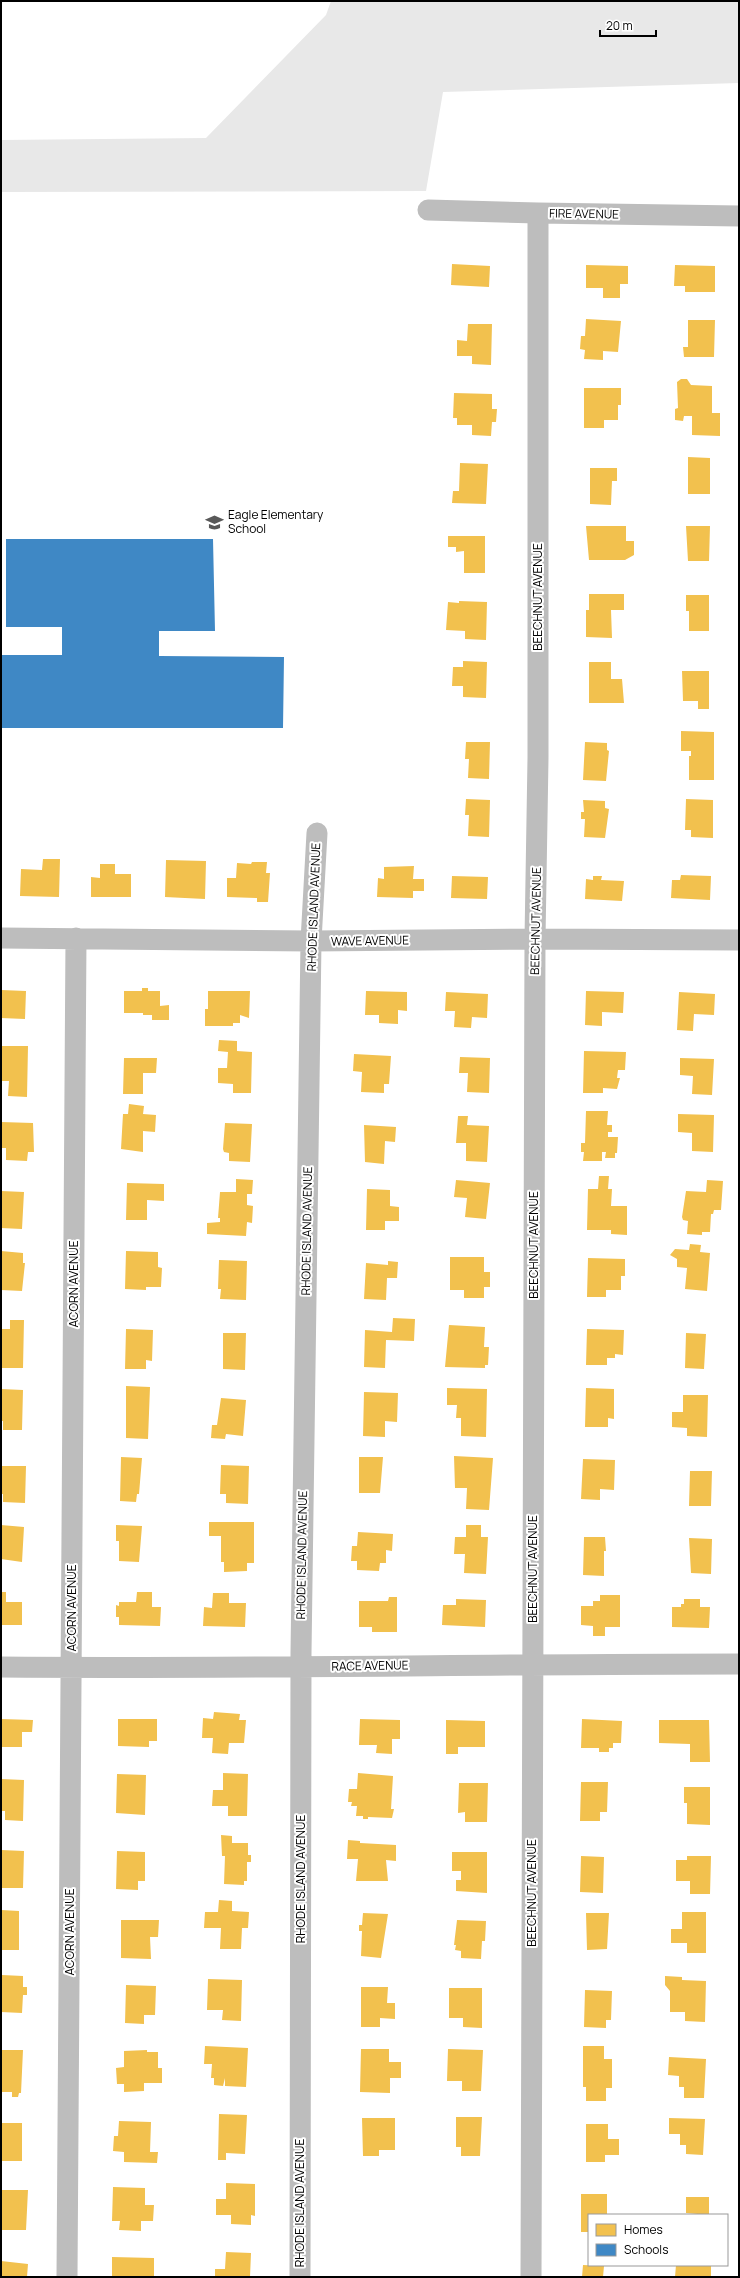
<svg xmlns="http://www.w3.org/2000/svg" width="740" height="2278" viewBox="0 0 740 2278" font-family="Manrope,sans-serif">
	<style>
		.green { fill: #e8e8e8 }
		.homes { fill: #f2c14e }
		.schools { fill: #3f88c5 }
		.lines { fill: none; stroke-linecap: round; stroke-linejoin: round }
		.street { stroke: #bdbdbd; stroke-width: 21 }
		.labels { text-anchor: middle; stroke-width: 4; stroke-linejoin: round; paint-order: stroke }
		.street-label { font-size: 12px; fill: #000; stroke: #fff }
		.poi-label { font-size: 12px; fill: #000; stroke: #fff; text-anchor: start }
	</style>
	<rect width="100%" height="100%" fill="#fff"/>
	<!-- green -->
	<path class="green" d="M331,1H739V83L443,92L426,191L1,192V140L206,138L326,15Z"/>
	<!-- homes -->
	<path class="homes" d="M452,264L490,266L489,287L451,285Z
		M586,265L628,266V284H620V298H603V288H586Z
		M675,265L715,266V292H685V286H674Z
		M586,319L621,321L618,352L603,351V360L584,359L585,350L580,349L581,336H585Z
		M688,320H715L714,357H684L683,347H688Z
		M468,324H492L491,365L472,364V356H457V340L467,341Z
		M681,379H687L691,385L712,386V413H720V436L692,435V416H684L683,421L675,420V409L678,408L677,382Z
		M584,388H621V405H618V420H604V428H584Z
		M454,393L492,394V409H497L496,422H492L491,436L472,435V425H457V418H453Z
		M688,457L710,458V494H688Z
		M460,463L488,464L486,504L452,503L453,491H459Z
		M590,468H617V481H612L611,505L590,504Z
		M586,526H626V541H634V555L625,560H589Z
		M686,526H710L709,561H688Z
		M448,536H485V573H464V551L456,552V547H448Z
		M589,594H624V610H611L612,638L586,637V610H589Z
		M686,595H709V631H689V611H686Z
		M459,601L487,602L486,640L465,639V631L446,630L448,602L459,603Z
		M463,661L487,662L486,698L463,697V686H452L453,667H463Z
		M589,662H611V679H622L624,703H589Z
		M682,671H709V709H698V701H683Z
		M681,731L714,732V780H689V756H691V751H681Z
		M466,742H490L489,779L468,778L469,759H465Z
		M585,742L607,743V750L609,751L606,781L583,780Z
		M466,799L490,800L489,837L468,836L469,815H465Z
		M686,799L713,800V838L691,837V830H685Z
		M583,800L605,801V808L609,809L605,838L584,837L585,819H581V812H584Z
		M43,859H60L59,897L20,896L21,869L42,870Z
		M166,860L206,861L205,899L165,897Z
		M252,862H267L266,873H270L268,902H257V898L227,897V878H236L237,863L251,864Z
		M100,864H115V874H131V897H91V877L100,878Z
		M414,866L413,879H424V891H413V898L377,897L378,878L384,879V867Z
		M681,875L711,876L710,900L671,898L672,880H680Z
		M452,876L488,877L487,899L451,898Z
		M593,876H602L601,880L624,881L622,901L585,899L586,879L593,880Z
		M142,988H148V991H160V1006L169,1005V1020H152V1015H143V1013H124V991H142Z
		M1,990L26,991L25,1019L1,1018Z
		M208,991H250L249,1018L240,1015V1023H233V1026H205V1009H208Z
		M366,991L407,992V1011L398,1010V1024L379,1023V1015H365Z
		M586,991L624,992L623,1013L602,1012V1026L585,1025Z
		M446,992L488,994L487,1018L472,1017L471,1028L454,1027L455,1011H445Z
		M679,992L715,994L714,1015L694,1014L693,1031L677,1030Z
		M219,1040L237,1041V1051L252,1052L251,1093H233V1084L218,1083V1068H227L228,1052L218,1051Z
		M1,1046H28L27,1097L8,1096L9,1081H1Z
		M584,1051L626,1052L625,1070H618L617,1078H620L617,1089L603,1088V1093H583Z
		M354,1054L391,1056L389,1084H384V1093L361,1092L362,1072L353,1071Z
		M460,1057L490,1058L489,1093L467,1092L468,1073H459Z
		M124,1058H157L156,1073H143V1094H123Z
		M680,1058L714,1059L712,1095L692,1094L693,1076L680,1075Z
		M129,1104L144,1106L143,1114L156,1115L155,1132L143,1131V1152L121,1149L123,1114H128Z
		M586,1111H608L607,1125H612V1132H608V1137H618L617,1153H615V1158H605L606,1152H602V1161H583L584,1152H581V1143H585Z
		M678,1114L714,1115L713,1152L692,1151V1133L678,1132Z
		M458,1116H468L467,1125L489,1126L487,1162L466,1161V1143H456Z
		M1,1122L33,1123L34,1152H28L27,1161L6,1160V1148H1Z
		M225,1123L252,1124L250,1162L229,1161V1153L224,1152L223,1149Z
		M364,1125L396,1127L395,1142L385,1141L384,1164L365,1162Z
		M599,1176H609L608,1189H612L611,1206H627V1235L611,1234V1230H587L588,1189H598Z
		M236,1179L253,1180L252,1194H247V1205L253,1206L252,1223L247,1222L246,1236L207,1234V1223L220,1222V1218H218L220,1192H236Z
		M456,1180L490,1183L486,1219L465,1217L467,1198L454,1197Z
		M707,1180L723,1181L721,1210H714L713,1214H711L710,1232H702V1235L687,1234L688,1221L683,1220L682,1217L686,1191L706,1192Z
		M127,1183L164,1184V1201L147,1200V1220H126Z
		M367,1189L390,1190V1206L399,1207V1221H385V1230H366Z
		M1,1191L24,1192L22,1229L1,1228Z
		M690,1244L701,1245L700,1252L710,1253L707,1291L685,1289L687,1268L677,1267V1259L670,1255L675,1249L689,1250Z
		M1,1251L23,1253V1263H25L22,1291L1,1290Z
		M126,1251L158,1252V1267L162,1268L161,1287H146V1290L125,1289Z
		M450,1257H484V1272H490V1287H484V1298H464V1290H450Z
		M588,1258L625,1259V1276H621V1290H606V1297H587Z
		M219,1260L247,1261L246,1300L220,1299L221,1289H218Z
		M388,1261L398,1262L397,1278H387L386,1300L364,1299L366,1263L388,1265Z
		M393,1318L415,1319L414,1341L386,1340L385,1368L364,1367L365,1330L392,1332Z
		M10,1320H24L23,1368H1V1329H10Z
		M449,1325L485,1327L484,1347H489L488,1365H485V1368L445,1367Z
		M126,1329L153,1330L152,1361L146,1360V1369H125Z
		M587,1329L624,1330L623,1355L615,1354V1358H607V1365H586Z
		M223,1333H246L245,1370L223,1369Z
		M686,1333L706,1334L704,1369L685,1368Z
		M126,1386L150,1387L148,1439L126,1438Z
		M447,1388L487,1389L486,1437L461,1436V1418H456L457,1405H447Z
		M586,1388L614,1389V1419L608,1418V1427H585Z
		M1,1389L23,1390L22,1430H3V1421H1Z
		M364,1392L398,1393L397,1422L385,1421V1437L363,1436Z
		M683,1395H708L707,1437L687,1436V1428L672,1427V1412H683Z
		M221,1398L246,1400L243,1436L226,1434L225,1439L211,1438L212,1425H217Z
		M454,1456L493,1458L489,1510L466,1509L467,1488H455Z
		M121,1457L142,1458L139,1494H137L136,1502L120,1501Z
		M359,1457H383L380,1493H359Z
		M583,1459L615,1460L614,1490L600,1489V1500L581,1499Z
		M221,1465L249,1466L248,1504L226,1503V1494H220Z
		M1,1466H26L25,1503L3,1502V1494H1Z
		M690,1471H712L711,1506H689Z
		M209,1522H254V1563H247V1571L224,1572V1562H221V1536H209Z
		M1,1525L24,1527L22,1562L1,1559Z
		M116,1525L142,1526L139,1562L119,1561V1541H116Z
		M466,1525H481V1537H488L486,1574L464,1573L465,1554H454L455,1537H466Z
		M358,1532L393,1534L392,1551L386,1550V1563H380L379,1571L357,1570V1561H351L352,1546H357Z
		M584,1537H605L606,1551H604V1576L583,1575Z
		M689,1538L712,1539L711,1574L691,1573Z
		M1,1592H6V1602H22V1625H1Z
		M137,1592H152V1607H161L160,1626L119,1625V1617H116V1605L119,1606V1602H136Z
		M213,1593H229V1603H246L245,1627L203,1626L204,1607L212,1608Z
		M600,1595H620V1627H605V1636H593V1626L581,1625V1606H593V1601H600Z
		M389,1597H397V1632H372V1627H359V1601H388Z
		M456,1599L486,1600L485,1627L442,1625L443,1605H456Z
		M684,1599H700V1607H710L709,1628L672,1627V1607H681V1604H684Z
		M214,1712L240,1714L239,1720H246L244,1743H229L228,1754L212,1753L213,1738H202L203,1718L213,1719Z
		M1,1719L33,1720L32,1732H22V1747H1Z
		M118,1719H157V1741H149V1747L118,1746Z
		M360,1719L400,1720V1739H392V1754L376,1753L377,1745H359Z
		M582,1719L622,1721L621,1743H613V1748H609V1752H599V1748H581Z
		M446,1720L485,1721V1747H458V1754H446Z
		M659,1720H709L710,1762H690V1744L659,1743Z
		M223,1773L248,1774L247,1816H228V1806H212L213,1790H223Z
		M358,1773L393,1776L391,1809H394L392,1818L368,1817V1819H363V1816H356L357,1806H351L352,1802H348L349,1789H357Z
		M117,1774L146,1775L145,1815L116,1813Z
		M1,1779L24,1780L23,1821L5,1820V1811H1Z
		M581,1782H608L607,1812H600V1821H580Z
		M459,1783H488L487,1822H465V1812L458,1813Z
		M684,1787H710V1825L687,1824V1803H684Z
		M221,1835L232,1836V1843H248V1855H251V1862H247V1881H244V1885L224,1884L225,1856H222Z
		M348,1840L360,1841V1843L396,1845V1861L386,1860L388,1881H356L358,1859H347Z
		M1,1850L24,1851L23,1888H1Z
		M117,1851L145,1852V1881H138V1890L116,1889Z
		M452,1852H487V1893L456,1891V1880H461V1871H452Z
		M581,1856L604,1857L603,1893L580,1892Z
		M687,1856H711L710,1894H690V1881H676V1860H687Z
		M219,1900L232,1901V1911L249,1912L248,1928H242L241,1949H220L221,1928H204L205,1912H218Z
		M1,1910L19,1911V1950H1Z
		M682,1912H706V1953H687V1943H671V1929H682Z
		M363,1913L388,1914L381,1958L361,1956L362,1931H359V1925H362Z
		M586,1913H609L607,1949L587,1950Z
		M121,1920H159L158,1937H150L151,1959L121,1958Z
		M457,1920L486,1921L485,1941H482L481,1959L461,1958V1951L455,1950L456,1945H454Z
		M2,1975L23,1976V1987H27V1995H23L22,2013L1,2012Z
		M665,1976L682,1977V1980L706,1981L705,2022L685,2021V2012H670V1991L665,1985Z
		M208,1979L242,1980L241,2021L222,2020L223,2010H207Z
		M126,1985L156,1986L155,2015H144V2024L125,2023Z
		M361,1987H388L387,2003H395V2019L380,2018V2027H361Z
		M449,1988H482V2028L463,2027V2018H449Z
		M585,1990L612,1991L611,2020H606V2028L584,2027Z
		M205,2046L248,2048L246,2087L225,2086V2078L223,2086L214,2085V2078H211L212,2064H204Z
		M583,2046H604V2059H612V2088H606V2101H586V2087H583Z
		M361,2049H389V2062H401V2078H390V2093L360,2092Z
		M448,2049L483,2050L481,2091H462V2081H447Z
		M1,2050H23L21,2093H19L18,2097H12V2092H2Z
		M147,2050V2052H158V2068H162V2083H144V2091L124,2092V2084H117L116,2068L124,2067V2051Z
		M669,2057L706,2059L704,2098H684V2087H679V2076L668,2075Z
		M219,2114L247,2115L245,2154L226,2153V2160H218Z
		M456,2117H482L480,2156H461V2147H456Z
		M362,2118H395V2150H379V2156H363Z
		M669,2118L705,2119L703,2155L686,2154V2145H680V2134H669Z
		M119,2121L151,2122L150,2152H158L157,2163L124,2162V2152L113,2151L114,2136H118Z
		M1,2123H22V2161H1Z
		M586,2124H608V2139H619V2155H605V2162H586Z
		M226,2183L255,2184V2216L251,2215V2225L231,2224V2215H216V2199H226Z
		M113,2187L145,2188V2205H154L153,2221H141V2231L119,2230L120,2221H112Z
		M1,2190H28L26,2230H1Z
		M581,2194H607V2215H589V2232H581Z
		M686,2197H709V2215L686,2213Z
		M226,2252L251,2253L250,2277H215V2269H225Z
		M112,2257L154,2258V2277H112Z
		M1,2261L28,2264L27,2277H1Z
		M583,2265L604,2266L603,2277H582Z
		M676,2265H711V2277H675Z"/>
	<!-- schools -->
	<path class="schools" d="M6,539H213L215,631H159V656L284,657L283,728H1V655H62V627H6Z"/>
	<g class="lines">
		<!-- street -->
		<path class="street" d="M428,210L538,213L739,216
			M1,938L311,941L535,939L739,940
			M1,1667C247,1669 493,1664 739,1664
			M67,2277L76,938
			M300,2277L301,1653L311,941L317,833
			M531,2277L535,939L538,758V213"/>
	</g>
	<!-- icons -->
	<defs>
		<symbol id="school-bare" viewBox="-9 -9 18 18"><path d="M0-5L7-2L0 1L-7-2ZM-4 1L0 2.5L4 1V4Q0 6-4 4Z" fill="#595959" stroke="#fff" stroke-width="2.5" paint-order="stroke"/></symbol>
	</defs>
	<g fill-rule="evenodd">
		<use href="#school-bare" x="202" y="510" width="25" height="25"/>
	</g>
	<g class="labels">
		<!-- street labels -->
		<g class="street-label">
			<text transform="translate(584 214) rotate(1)" y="4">FIRE AVENUE</text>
			<text transform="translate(538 597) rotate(-90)" y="4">BEECHNUT AVENUE</text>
			<text transform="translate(314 907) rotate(-88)" y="4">RHODE ISLAND AVENUE</text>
			<text transform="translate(536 921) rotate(-89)" y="4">BEECHNUT AVENUE</text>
			<text transform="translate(370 941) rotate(-1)" y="4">WAVE AVENUE</text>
			<text transform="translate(307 1231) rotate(-89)" y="4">RHODE ISLAND AVENUE</text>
			<text transform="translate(534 1245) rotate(-90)" y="4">BEECHNUT AVENUE</text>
			<text transform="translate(74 1284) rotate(-90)" y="4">ACORN AVENUE</text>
			<text transform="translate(302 1555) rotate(-89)" y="4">RHODE ISLAND AVENUE</text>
			<text transform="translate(533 1569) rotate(-90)" y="4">BEECHNUT AVENUE</text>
			<text transform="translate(72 1608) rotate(-90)" y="4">ACORN AVENUE</text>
			<text transform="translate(370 1666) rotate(-1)" y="4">RACE AVENUE</text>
			<text transform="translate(301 1879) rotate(-90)" y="4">RHODE ISLAND AVENUE</text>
			<text transform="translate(532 1893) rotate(-90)" y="4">BEECHNUT AVENUE</text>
			<text transform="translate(70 1932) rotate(-90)" y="4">ACORN AVENUE</text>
			<text transform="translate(300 2203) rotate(-90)" y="4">RHODE ISLAND AVENUE</text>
		</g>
		<!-- poi labels -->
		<g class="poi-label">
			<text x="228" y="519">Eagle Elementary<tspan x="228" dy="14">School</tspan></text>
		</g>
	</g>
	<!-- border -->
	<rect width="740" height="2278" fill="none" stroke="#000000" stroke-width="4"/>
	<!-- legend -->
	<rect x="588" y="2214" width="140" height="52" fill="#ffffff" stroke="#999999"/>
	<rect x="596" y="2224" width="20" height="12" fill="#f2c14e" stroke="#999999"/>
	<text x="624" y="2234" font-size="12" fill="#000000">Homes</text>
	<rect x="596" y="2244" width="20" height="12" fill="#3f88c5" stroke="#999999"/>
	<text x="624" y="2254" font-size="12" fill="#000000">Schools</text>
	<!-- scale -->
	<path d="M600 30v6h56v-6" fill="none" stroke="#000000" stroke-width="2"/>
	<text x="606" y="30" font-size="12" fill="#000000" stroke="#ffffff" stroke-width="3" paint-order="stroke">20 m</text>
</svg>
